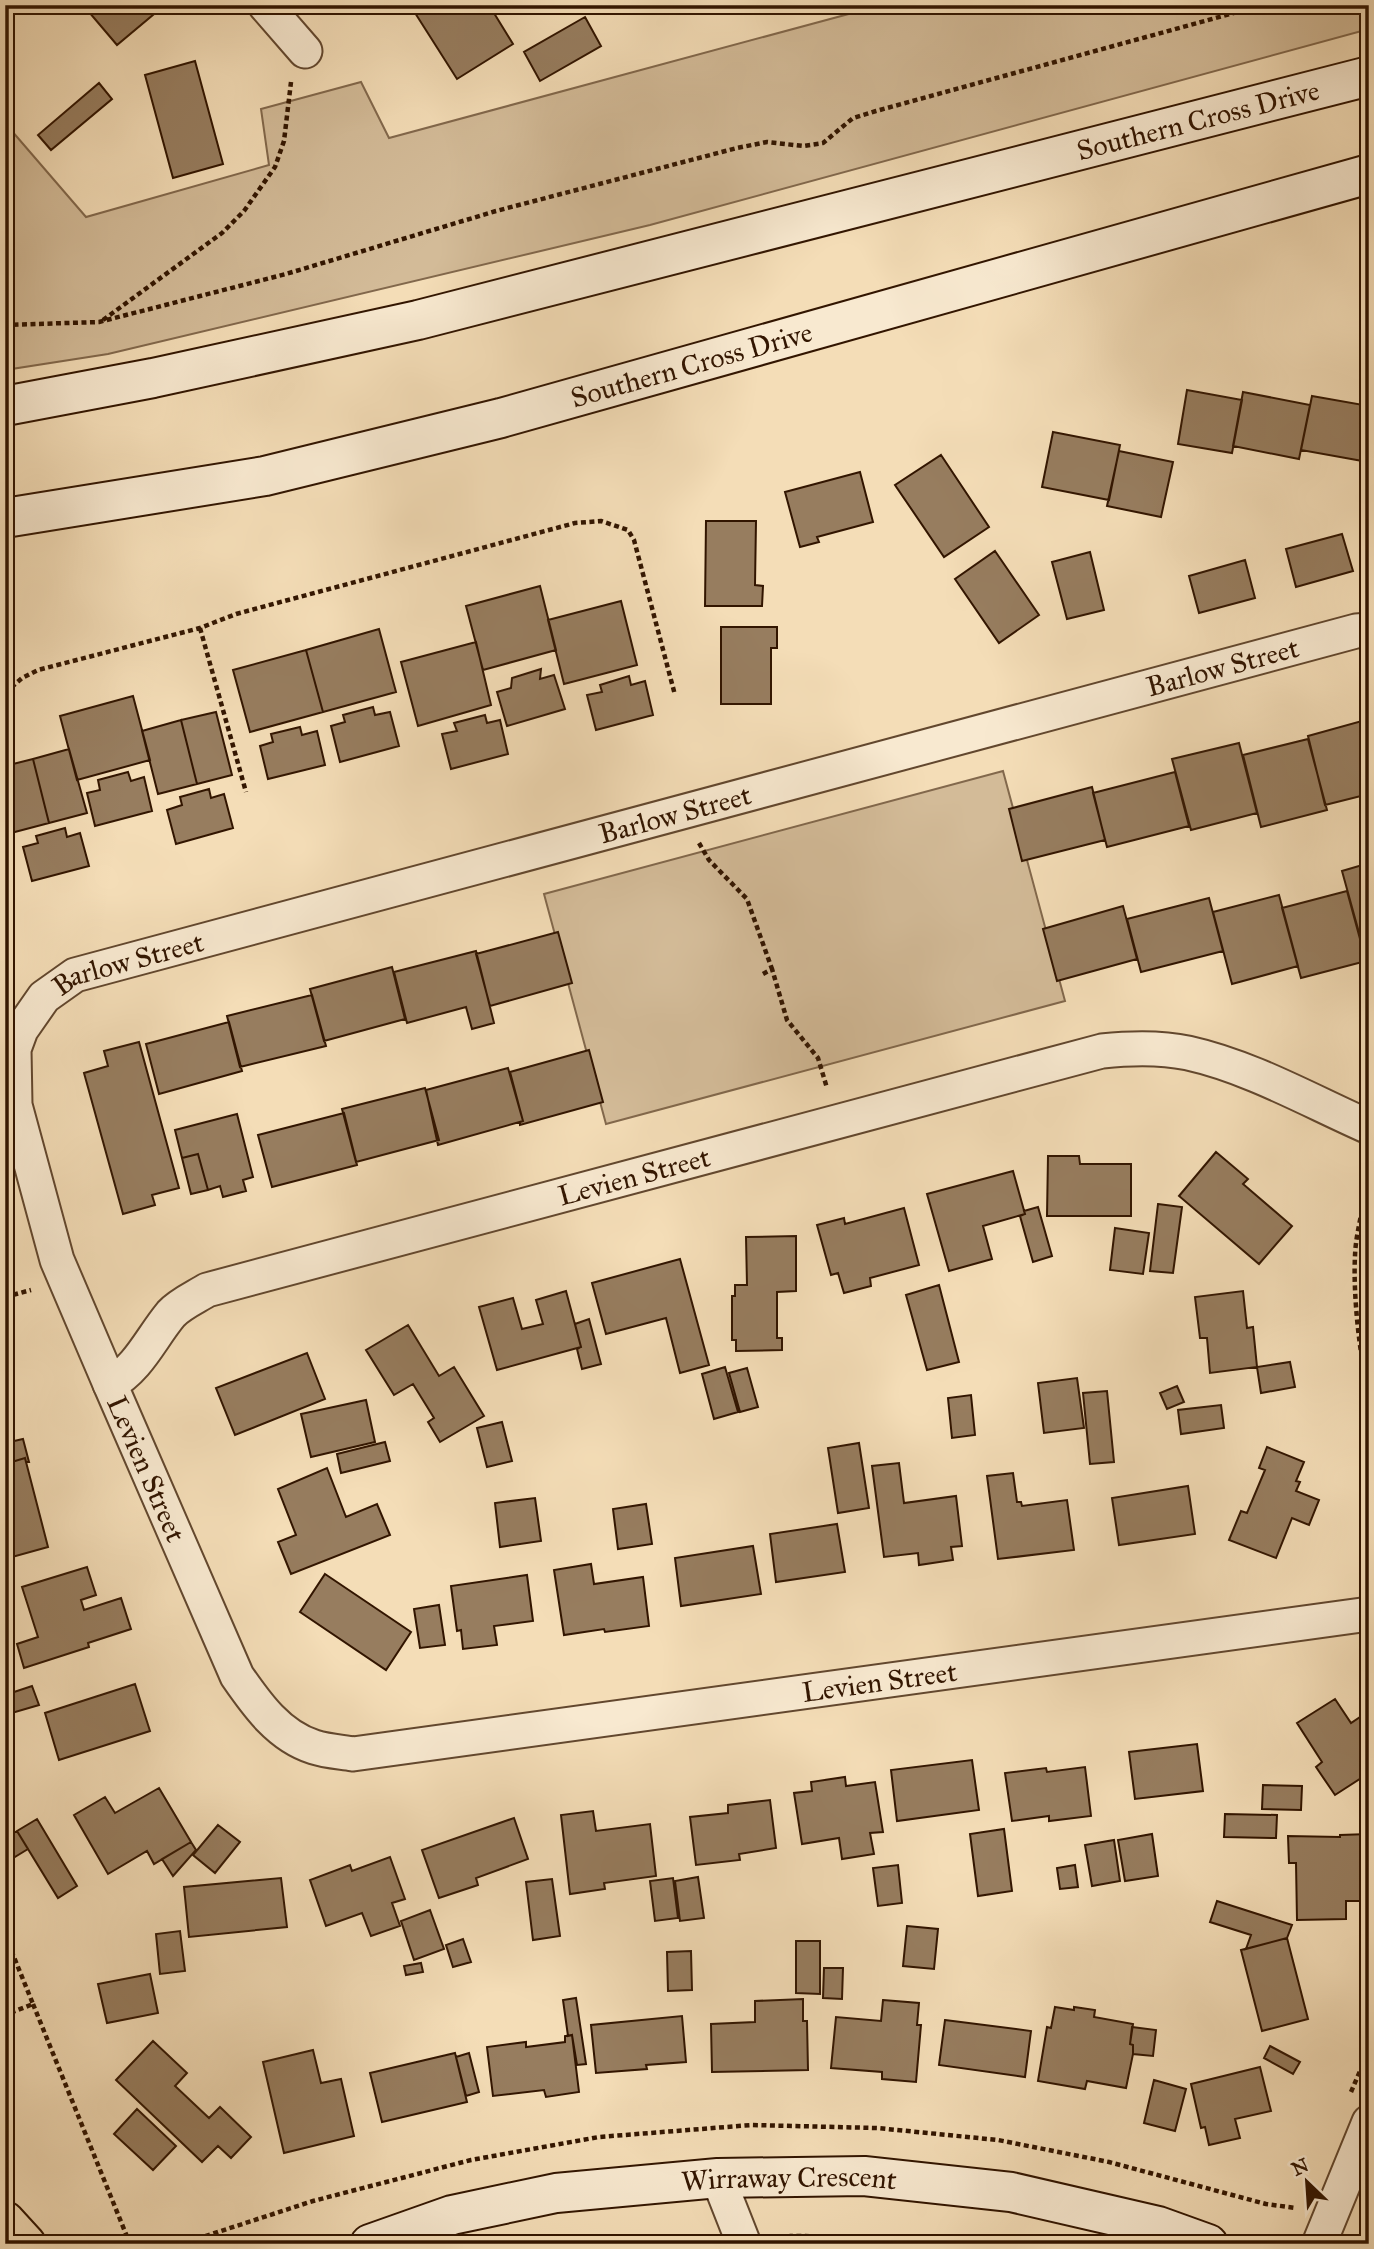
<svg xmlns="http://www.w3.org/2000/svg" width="1374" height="2249" viewBox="0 0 1374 2249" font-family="'IM FELL Great Primer',serif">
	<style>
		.green { fill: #d3bb98; stroke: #82684c; stroke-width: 2 }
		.building { fill: #977d5f; stroke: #321500; stroke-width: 2 }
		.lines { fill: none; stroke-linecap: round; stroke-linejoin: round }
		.street-casing { stroke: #62472e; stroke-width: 37 }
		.secondary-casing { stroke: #321500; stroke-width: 42 }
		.primary-casing { stroke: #321500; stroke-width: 42 }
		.path { stroke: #321500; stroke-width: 4.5; stroke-dasharray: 5 3.5; stroke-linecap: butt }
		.street { stroke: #f8e9d0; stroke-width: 33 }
		.secondary { stroke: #f8e9d0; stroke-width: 38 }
		.primary { stroke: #f4ddb7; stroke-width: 38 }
		.labels { text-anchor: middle; stroke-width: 5; stroke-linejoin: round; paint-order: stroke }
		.street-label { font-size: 28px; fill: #321500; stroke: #f8e9d0 }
	</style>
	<rect width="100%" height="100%" fill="#f4ddb7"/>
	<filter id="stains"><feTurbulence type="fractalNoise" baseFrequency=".00286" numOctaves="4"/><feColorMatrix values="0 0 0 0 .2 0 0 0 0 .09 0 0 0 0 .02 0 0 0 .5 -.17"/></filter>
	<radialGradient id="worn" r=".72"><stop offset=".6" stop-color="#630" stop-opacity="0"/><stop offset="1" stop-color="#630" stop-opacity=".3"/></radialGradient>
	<!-- green -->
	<path class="green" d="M882,5H1369V29L650,225L108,354L5,370V123L86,217L269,165L261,109L361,82L389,138Z
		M1003,771L1065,1001L606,1124L544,894Z"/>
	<!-- building -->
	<path class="building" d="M83,5H157L160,9L117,45Z
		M410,5H489L513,44L457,79Z
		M585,17L601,46L540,81L524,52Z
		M195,61L223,164L173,178L145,75Z
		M99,83L112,99L51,150L38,135Z
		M1187,390L1242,400L1232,453L1178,444Z
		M1243,392L1310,405L1299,459L1233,446Z
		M1312,396L1369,406L1368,462L1301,450Z
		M1053,432L1120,445L1109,500L1042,487Z
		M1119,451L1173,462L1161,517L1107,506Z
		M941,455L989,527L944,557L895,485Z
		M860,472L873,522L817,537L819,542L800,547L785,492Z
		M706,521H756L755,585L763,586L762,606H705Z
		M1342,534L1353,571L1296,587L1286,549Z
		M995,551L1039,615L999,643L955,579Z
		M1090,552L1104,610L1067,619L1052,562Z
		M1245,560L1255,598L1199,613L1189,576Z
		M540,586L556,650L483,670L466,606Z
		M621,601L637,665L564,684L548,620Z
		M721,627H777V648H771V704H721Z
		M379,629L396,692L323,712L306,650Z
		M476,642L491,705L418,726L401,662Z
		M306,650L323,712L250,732L233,670Z
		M541,669L540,679L554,675L565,709L507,726L497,692L511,688L512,678Z
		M629,676L631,685L645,681L653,715L596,730L587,695L602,692L600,685Z
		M133,696L150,760L77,780L60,716Z
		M373,707L375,715L390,712L399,746L340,762L331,726L345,722L343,715Z
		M216,712L232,775L197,784L181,720Z
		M485,715L487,723L500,720L508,754L451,769L442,734L457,731L454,723Z
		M1369,719V794L1325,805L1308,736Z
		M181,720L197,784L158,794L142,731Z
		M300,727L302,735L317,731L325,765L268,779L260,746L273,742L271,734Z
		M1308,739L1327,810L1261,827L1243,755Z
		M1239,743L1257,813L1191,830L1172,759Z
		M69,749L87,813L49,823L33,759Z
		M33,759L49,823L11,833L5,811V766Z
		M128,772L131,781L144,777L152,811L95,826L87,793L100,790L98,780Z
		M1175,772L1189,826L1107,847L1093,793Z
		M1092,787L1105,840L1022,861L1009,809Z
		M209,789L211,798L224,794L233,828L176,844L167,810L182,805L180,797Z
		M65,828L67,837L80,833L89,866L32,881L23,847L38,843L36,836Z
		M1369,863V938L1361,940L1342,871Z
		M1347,891L1366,961L1301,978L1282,908Z
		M1279,895L1298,966L1232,984L1213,912Z
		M1209,898L1223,951L1141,972L1127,919Z
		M1123,906L1137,959L1057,981L1043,929Z
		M558,932L572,983L490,1006L476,954Z
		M476,951L494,1023L472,1029L466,1007L407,1023L394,972Z
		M392,967L405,1019L324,1041L310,989Z
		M312,995L326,1046L240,1067L227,1016Z
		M229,1022L242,1071L159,1094L146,1044Z
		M139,1042L179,1188L152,1195L155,1205L123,1214L84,1073L108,1066L104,1051Z
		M589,1050L603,1102L520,1125V1122L523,1121L510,1072Z
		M508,1068L523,1121L438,1145L426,1090Z
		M425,1088L439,1140L356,1162L342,1109Z
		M344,1113L357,1165L272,1187L258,1135Z
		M237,1114L253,1177L243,1180L246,1191L223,1197L220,1186L208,1190L198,1154L182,1158L175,1130Z
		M1216,1152L1248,1179L1243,1184L1292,1226L1259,1264L1179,1196Z
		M198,1154L208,1190L191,1194L182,1158Z
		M1048,1156H1079L1080,1164H1131V1216H1047Z
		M1013,1171L1025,1214L983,1226L992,1259L949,1271L927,1194Z
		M1158,1204L1182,1207L1173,1273L1150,1271Z
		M1038,1207L1052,1256L1033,1262L1020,1216L1025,1214L1024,1211Z
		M904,1208L919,1265L870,1278L871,1286L844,1293L838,1273L831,1275L817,1225L844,1218L845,1224Z
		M1115,1228L1149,1233L1143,1274L1110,1270Z
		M796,1236V1291L777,1292V1338H782V1350L736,1351V1340H732V1296H735V1285H747L746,1237Z
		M680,1259L709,1365L680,1373L666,1318L606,1334L592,1283Z
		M939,1285L959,1362L927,1370L906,1295Z
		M566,1291L581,1347L497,1370L479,1307L513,1298L522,1329L543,1324L536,1300Z
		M1243,1291L1247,1328L1253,1327L1257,1367L1210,1373L1207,1338H1200L1195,1297Z
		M589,1319L601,1364L582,1369L577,1349L581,1347L575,1324Z
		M408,1325L439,1376L454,1367L484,1416L440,1442L428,1422L434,1418L413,1384L394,1395L366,1350Z
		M307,1353L325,1399L235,1435L216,1388Z
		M1290,1362L1295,1387L1261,1393L1257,1367Z
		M725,1367L738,1412L714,1419L702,1374Z
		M747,1368L758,1407L740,1412L729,1373Z
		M1077,1378L1084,1428L1044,1433L1038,1383Z
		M1177,1386L1184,1402L1167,1409L1160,1393Z
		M1107,1391L1114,1462L1090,1464L1083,1393Z
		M971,1395L975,1435L952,1438L948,1398Z
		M366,1400L375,1442L311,1457L301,1414Z
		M1221,1405L1224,1428L1181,1434L1178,1410Z
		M502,1422L512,1461L487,1467L477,1428Z
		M23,1439L29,1462H26L25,1458L5,1464V1443Z
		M385,1442L390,1461L341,1473L337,1454Z
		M859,1443L869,1508L838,1513L828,1448Z
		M1267,1447L1304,1462L1296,1481L1300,1482L1296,1491L1319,1500L1309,1525L1292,1518L1276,1558L1229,1540L1241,1511L1247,1513L1265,1470L1259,1468Z
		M25,1458L48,1547L5,1559V1464Z
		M899,1463L904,1503L956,1496L962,1546L951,1547L953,1560L919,1565L918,1553L884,1557L872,1466Z
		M327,1468L346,1517L377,1504L390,1535L291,1574L278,1542L296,1535L278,1489Z
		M1013,1473L1017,1502H1021L1022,1506L1067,1500L1074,1550L998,1559L987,1476Z
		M1188,1486L1195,1534L1119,1545L1112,1498Z
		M535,1498L541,1541L500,1547L495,1503Z
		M646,1504L652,1544L618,1549L613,1509Z
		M837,1524L845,1572L776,1582L770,1534Z
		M753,1546L761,1594L681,1606L675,1558Z
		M591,1564L594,1584L643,1577L649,1626L605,1632L604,1629L564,1635L554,1570Z
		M87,1567L96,1595L81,1600L84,1610L121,1598L131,1629L88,1643L89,1647L24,1668L17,1644L38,1637L22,1587Z
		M325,1574L411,1632L386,1670L300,1612Z
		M527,1575L533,1621L494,1626L497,1645L463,1649L461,1630L457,1631L451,1586Z
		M439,1605L445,1645L420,1648L414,1609Z
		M135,1684L150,1731L59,1760L45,1713Z
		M32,1686L39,1705L5,1715V1695Z
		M1335,1699L1351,1723L1366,1713L1369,1716V1773L1335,1795L1316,1767L1322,1762L1297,1723Z
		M1197,1744L1203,1791L1135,1799L1129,1752Z
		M972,1760L979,1810L897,1821L891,1770Z
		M1085,1767L1091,1816L1049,1821V1816L1012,1821L1005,1773L1046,1768L1047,1772Z
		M845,1777L846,1786L875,1782L883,1832L870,1833L874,1854L842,1859L839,1838L802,1844L794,1793L812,1791L811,1782Z
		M1263,1785L1302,1786L1301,1810L1262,1809Z
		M159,1788L191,1842L154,1864L147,1851L108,1874L74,1815L105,1797L115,1813Z
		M770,1800L776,1848L739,1854L740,1860L696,1865L690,1817L728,1813V1805Z
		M593,1811L596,1831L650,1824L656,1876L604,1883L605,1889L570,1894L561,1815Z
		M1225,1814L1277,1815L1276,1838L1224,1837Z
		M514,1818L528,1859L476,1878L478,1885L439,1898L422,1850Z
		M37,1819L77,1886L58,1898L17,1831Z
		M218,1825L240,1842L215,1873L193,1855Z
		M1004,1829L1012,1891L978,1896L970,1834Z
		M17,1831L28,1849L5,1863V1838Z
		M1152,1834L1158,1876L1125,1881L1118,1840Z
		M1369,1834V1878H1365L1366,1901H1346V1919L1297,1920L1296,1863H1289L1288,1836L1340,1837V1835Z
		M1114,1840L1120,1881L1092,1886L1085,1845Z
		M191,1842L196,1850L173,1876L162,1859Z
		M390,1857L405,1899L392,1903L400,1926L371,1936L362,1913L326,1926L310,1880L350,1865L352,1871Z
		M898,1865L902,1903L878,1906L873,1868Z
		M1075,1865L1078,1887L1060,1889L1057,1868Z
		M698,1877L704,1918L680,1921L675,1881Z
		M281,1878L287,1927L189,1937L184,1887Z
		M673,1878L678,1918L655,1921L650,1881Z
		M552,1879L560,1936L533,1940L526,1882Z
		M1217,1901L1292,1925L1287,1938L1246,1949L1251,1935L1210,1922Z
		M430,1910L444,1949L414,1960L401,1921Z
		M907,1926L938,1929L934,1969L903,1966Z
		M180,1931L185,1971L160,1974L156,1934Z
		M1287,1938L1308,2019L1262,2031L1241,1950Z
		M463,1939L471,1962L453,1967L446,1945Z
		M796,1941H820V1994L796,1993Z
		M691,1951L692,1990L668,1991L667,1952Z
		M421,1963L423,1972L406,1975L404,1966Z
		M824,1968H843L842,1999L823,1998Z
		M150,1974L158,2013L107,2023L98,1984Z
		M576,1998L586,2064L577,2065L572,2035L568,2036L563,2000Z
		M803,1999V2021H807L808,2070L712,2072L711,2024L755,2022V2001Z
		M883,2000L919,2003L917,2025H921L916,2082L882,2079V2072L831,2068L836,2017L881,2021Z
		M1055,2007L1074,2010V2007L1095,2010L1094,2017L1133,2024L1130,2044L1133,2045V2054L1126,2088L1087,2081L1085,2089L1038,2081L1047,2027L1051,2028Z
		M682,2016L686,2062L646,2065L647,2069L596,2073L591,2025Z
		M945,2020L1031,2031L1025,2077L939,2065Z
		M1132,2027L1156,2030L1153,2056L1133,2054V2045L1130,2044Z
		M572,2035L579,2092L546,2097L544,2090L493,2096L487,2047L526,2042V2047L565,2042V2036Z
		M153,2041L187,2073L175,2086L209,2118L220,2107L251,2137L231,2158L218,2146L202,2162L116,2080Z
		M1270,2046L1300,2062L1293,2074L1264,2058Z
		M313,2050L321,2083L341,2079L354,2136L284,2153L263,2062Z
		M455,2053L467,2102L382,2122L370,2073Z
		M469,2053L479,2092L466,2096L456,2057Z
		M1260,2067L1271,2111L1235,2119L1240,2138L1209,2145L1205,2127L1201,2128L1191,2084Z
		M1154,2080L1186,2089L1175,2131L1144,2123Z
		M137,2109L176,2146L153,2170L114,2134Z"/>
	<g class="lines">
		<defs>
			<g id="street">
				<path d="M265,5L305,51"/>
				<path id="s1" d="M1369,1127C1310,1101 1251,1067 1188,1053C1160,1047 1130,1048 1102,1051L207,1290C196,1297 180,1304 171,1314C151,1338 139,1368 110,1384L237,1676C257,1705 279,1736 314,1747C326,1751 341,1752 353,1754L1369,1614"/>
				<path id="s2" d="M110,1384L57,1260L15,1105L14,1049L21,1030L44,997L75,975L1356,631L1369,630"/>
				<path d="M718,2178L744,2244"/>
				<path d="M1319,2244L1369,2122"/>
			</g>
			<g id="secondary">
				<path id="s3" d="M5,406L153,378L418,320L1369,76"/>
				<path id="s4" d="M5,518L265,476L501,418L1369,174"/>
				<path id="s5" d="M370,2244L452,2215L556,2193L718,2178L864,2176L1011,2192L1158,2226L1208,2244"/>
			</g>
			<path id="primary" d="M5,2221L26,2244"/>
		</defs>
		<!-- street casing -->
		<use href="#street" class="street-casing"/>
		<!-- secondary casing -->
		<use href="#secondary" class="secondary-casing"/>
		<!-- primary casing -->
		<use href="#primary" class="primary-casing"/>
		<!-- path -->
		<path class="path" d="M103,320L222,233L244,211L275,167L284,141L291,82
			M5,325L99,322L286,274L496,211L737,148L767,142L803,146L823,143L853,118L876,111L1263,5
			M200,628L246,792
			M5,693L22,678L38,670L200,628L236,614L575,523L601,521L628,530L634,540L675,695
			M699,843L709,860L747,899L772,969
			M763,974L772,969L787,1020L818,1058L827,1088
			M1364,1159C1371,1192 1356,1223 1355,1256C1353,1292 1359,1356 1369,1391
			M5,1297L31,1290
			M5,1935L33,2004L5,2015
			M33,2004L130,2244
			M1351,2092L1369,2050
			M1358,2236L1369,2244
			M181,2244L313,2201L471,2160L599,2137L752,2125L877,2128L998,2140L1109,2162L1266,2204L1296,2208
			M609,2244L659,2240L705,2241
			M783,2244L790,2236L914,2237L958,2244"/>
		<!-- street -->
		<use href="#street" class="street"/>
		<!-- secondary -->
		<use href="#secondary" class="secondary"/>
		<!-- primary -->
		<use href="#primary" class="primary"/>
	</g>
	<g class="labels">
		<!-- street labels -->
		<g class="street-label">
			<text dy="10" stroke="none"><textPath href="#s3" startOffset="1227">Southern Cross Drive</textPath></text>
			<text dy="10" stroke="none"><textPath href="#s4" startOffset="704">Southern Cross Drive</textPath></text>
			<text dy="10" stroke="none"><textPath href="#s2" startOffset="1638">Barlow Street</textPath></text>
			<text dy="10" stroke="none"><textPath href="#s2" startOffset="1071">Barlow Street</textPath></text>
			<text dy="10" stroke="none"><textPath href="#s2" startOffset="504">Barlow Street</textPath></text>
			<text transform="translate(634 1176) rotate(-15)" y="10">Levien Street</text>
			<text dy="10" stroke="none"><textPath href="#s1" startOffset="1438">Levien Street</textPath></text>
			<text dy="10" stroke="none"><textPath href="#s1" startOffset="2342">Levien Street</textPath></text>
			<text dy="10" stroke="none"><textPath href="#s5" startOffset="427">Wirraway Crescent</textPath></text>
		</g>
	</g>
	<!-- margin -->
	<rect width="1374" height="2249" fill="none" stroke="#f4ddb7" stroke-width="28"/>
	<rect x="7" y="7" width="1360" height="2235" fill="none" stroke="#321500" stroke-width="3.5"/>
	<rect x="14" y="14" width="1346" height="2221" fill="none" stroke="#321500" stroke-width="2"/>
	<!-- north arrow -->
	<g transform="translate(1307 2182) rotate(335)" stroke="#f8e9d0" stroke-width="5" paint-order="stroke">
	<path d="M0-5L12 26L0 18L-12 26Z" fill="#321500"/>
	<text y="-10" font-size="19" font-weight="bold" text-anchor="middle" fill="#321500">N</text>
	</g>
	<rect width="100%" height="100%" filter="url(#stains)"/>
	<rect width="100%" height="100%" fill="url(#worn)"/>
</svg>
